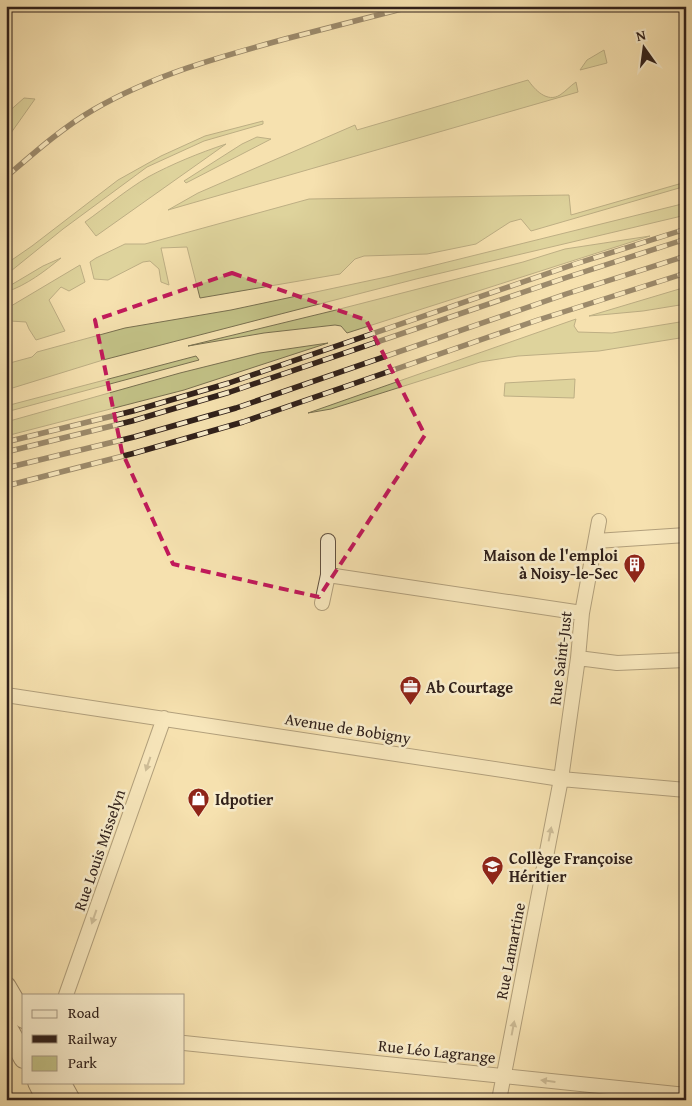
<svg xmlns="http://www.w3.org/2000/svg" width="692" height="1106" viewBox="0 0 692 1106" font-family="'Gentium Book Plus',serif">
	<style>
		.green { fill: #c2c186; stroke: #797050 }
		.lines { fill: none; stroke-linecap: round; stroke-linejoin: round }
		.minor-casing { stroke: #61503f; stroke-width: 16 }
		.secondary-casing { stroke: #30201a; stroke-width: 22 }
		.minor { stroke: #f8eccb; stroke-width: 14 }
		.secondary { stroke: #f8eccb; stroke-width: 20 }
		.rail-casing { stroke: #30201a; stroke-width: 5.5 }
		.rail { stroke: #f8eccb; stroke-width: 4; stroke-dasharray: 11; stroke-linecap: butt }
		.oneway { fill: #9e907b }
		.marked { fill: none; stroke: #c2185b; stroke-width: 4; stroke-dasharray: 10 6; stroke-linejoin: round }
		.labels { text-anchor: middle; stroke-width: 5; stroke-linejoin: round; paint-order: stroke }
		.poi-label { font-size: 16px; font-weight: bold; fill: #30201a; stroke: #f8eccb; text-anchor: start }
		.street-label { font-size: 16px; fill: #30201a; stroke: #f8eccb }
	</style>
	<rect width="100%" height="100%" fill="#f5e1af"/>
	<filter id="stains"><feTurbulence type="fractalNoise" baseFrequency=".004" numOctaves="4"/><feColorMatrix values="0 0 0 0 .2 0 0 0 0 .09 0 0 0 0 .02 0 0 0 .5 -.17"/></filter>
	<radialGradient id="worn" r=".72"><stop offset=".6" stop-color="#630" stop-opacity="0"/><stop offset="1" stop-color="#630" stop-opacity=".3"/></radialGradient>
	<!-- green -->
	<path class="green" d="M604,50L607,63L580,70L587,60Z
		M528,80C535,90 547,103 560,95C566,91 570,86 576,82L578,92L168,210L198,193L355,125L357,130Z
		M24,98L35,99L6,140V114Z
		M263,121V124L204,141L147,167L63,229L6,275V264L32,246L118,180L161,156L205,136Z
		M257,137L271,139L186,183L184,181L242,144Z
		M226,144L96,236L85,222C106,207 126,190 148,177C172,164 199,153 226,144Z
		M686,182V186L531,231L521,219L510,222L476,244L427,254L364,256L355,259L340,274L200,298L187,247L161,248L169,285L161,282L159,269L150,261L143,262L108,280L94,279L90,262L96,258L125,244H145L309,199L569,195L571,215Z
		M686,203V215L416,279L103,360L6,390V364L32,357L37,352L125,328L231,310L391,276Z
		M650,236L347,333L341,326L335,325L264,333L188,346L332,311L523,262L565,249Z
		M61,258C45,271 27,285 6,292V288L43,266Z
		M80,265L85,282L69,291L61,287L49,300L65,331L36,340L29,329L26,322L10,321L6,322V309Z
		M686,287V304L643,311L589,316Z
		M576,319L574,326L578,332L612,333L686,321V337L599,351L518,356L480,362L331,409L308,413Z
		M328,343L184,390L6,436V422L180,373L260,353Z
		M196,356L199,360L6,412V406Z
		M575,379L574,398L504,396L505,383Z"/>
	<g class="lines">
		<defs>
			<path id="minor" d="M596,541L686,535
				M328,575L582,613
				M322,603L328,575V541
				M578,658L617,663L686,660
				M6,695L561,779L686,790
				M66,995L164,718
				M184,1043L686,1095
				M499,1100L561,779L578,658L582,613L599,521"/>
			<path id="secondary" d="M6,987L24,1018
				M6,1026L24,1058
				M38,1082L47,1100
				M60,1082L70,1100"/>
		</defs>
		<!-- minor casing -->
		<use href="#minor" class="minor-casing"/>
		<!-- secondary casing -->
		<use href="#secondary" class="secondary-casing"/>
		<!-- minor -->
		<use href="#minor" class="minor"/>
		<!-- secondary -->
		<use href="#secondary" class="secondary"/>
		<defs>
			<path id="rail" d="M6,177C34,153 62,128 93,110C153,75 219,57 285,39C328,28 371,17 413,6
				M6,442L133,411L229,383L575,264L686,229
				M6,452L132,421L230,392L568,277L686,239
				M6,468L134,437L236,408L566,294L686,256
				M6,486L135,453L243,422L538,320L686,273"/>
		</defs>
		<!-- rail casing -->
		<use href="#rail" class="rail-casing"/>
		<!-- rail -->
		<use href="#rail" class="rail"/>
	</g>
	<!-- one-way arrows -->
	<defs><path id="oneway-solid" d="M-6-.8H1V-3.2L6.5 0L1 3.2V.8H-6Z" transform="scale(1.25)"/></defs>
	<g class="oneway">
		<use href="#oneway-solid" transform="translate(148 764) rotate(109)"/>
		<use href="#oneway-solid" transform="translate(550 834) rotate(-79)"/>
		<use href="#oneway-solid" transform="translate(94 917) rotate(109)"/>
		<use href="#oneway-solid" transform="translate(513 1028) rotate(-79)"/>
		<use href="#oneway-solid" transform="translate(548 1081) rotate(-173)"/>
	</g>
	<!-- marked area -->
	<path d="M0 0H692V1106H0ZM232,273L366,320L425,435L319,597L173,564L122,452L95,320Z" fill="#f5e1af" fill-opacity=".55" fill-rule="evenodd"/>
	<path class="marked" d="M232,273L366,320L425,435L319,597L173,564L122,452L95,320Z"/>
	<!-- icons -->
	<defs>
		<symbol id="building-pin" viewBox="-11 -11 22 30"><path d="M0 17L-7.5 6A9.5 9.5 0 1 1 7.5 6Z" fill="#8f2418" stroke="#f8eccb"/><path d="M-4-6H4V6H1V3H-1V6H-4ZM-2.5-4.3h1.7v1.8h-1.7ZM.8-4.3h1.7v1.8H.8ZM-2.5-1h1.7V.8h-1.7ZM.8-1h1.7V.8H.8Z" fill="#fff"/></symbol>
		<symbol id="office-pin" viewBox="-11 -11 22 30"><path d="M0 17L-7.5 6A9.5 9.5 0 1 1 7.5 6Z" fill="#8f2418" stroke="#f8eccb"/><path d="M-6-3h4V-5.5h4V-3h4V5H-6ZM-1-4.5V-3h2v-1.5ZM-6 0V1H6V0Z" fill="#fff"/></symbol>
		<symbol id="shop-pin" viewBox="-11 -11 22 30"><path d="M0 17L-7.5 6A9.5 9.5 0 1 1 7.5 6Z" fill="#8f2418" stroke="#f8eccb"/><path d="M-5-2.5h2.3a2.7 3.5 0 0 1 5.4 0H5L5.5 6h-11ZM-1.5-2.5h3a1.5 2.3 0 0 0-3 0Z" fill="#fff"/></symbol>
		<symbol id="school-pin" viewBox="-11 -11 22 30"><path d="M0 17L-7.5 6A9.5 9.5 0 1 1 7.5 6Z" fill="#8f2418" stroke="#f8eccb"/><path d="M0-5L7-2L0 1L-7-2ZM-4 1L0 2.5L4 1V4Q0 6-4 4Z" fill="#fff"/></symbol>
	</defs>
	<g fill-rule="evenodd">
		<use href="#building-pin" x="622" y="552" width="25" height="34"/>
		<use href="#office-pin" x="398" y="674" width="25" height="34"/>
		<use href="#shop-pin" x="186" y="786" width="25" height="34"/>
		<use href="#school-pin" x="480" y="854" width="25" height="34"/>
	</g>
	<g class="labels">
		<!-- poi labels -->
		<g class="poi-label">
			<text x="618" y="561" text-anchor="end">Maison de l'emploi<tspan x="618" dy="18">à Noisy-le-Sec</tspan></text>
			<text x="426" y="693">Ab Courtage</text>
			<text x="215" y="805">Idpotier</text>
			<text x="509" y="864">Collège Françoise<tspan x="509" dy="18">Héritier</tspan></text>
		</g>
		<!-- street labels -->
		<g class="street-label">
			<text transform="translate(560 658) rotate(-83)" y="6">Rue Saint-Just</text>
			<text transform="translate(348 728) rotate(9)" y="6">Avenue de Bobigny</text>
			<text transform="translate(99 850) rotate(-71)" y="6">Rue Louis Misselyn</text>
			<text transform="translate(510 951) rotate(-79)" y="6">Rue Lamartine</text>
			<text transform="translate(437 1051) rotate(6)" y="6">Rue Léo Lagrange</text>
		</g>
	</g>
	<!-- margin -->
	<rect width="692" height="1106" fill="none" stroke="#f5e1af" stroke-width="25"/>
	<rect x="8" y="8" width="677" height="1091" fill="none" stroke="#30201a" stroke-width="2.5"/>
	<rect x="12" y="12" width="667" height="1081" fill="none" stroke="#30201a"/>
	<!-- legend -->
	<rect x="22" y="994" width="162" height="90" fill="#f8eccb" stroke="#a89a84"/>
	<rect x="32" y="1010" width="25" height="8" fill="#f8eccb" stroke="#a89a84"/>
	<text x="68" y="1018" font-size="15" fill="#30201a">Road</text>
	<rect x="32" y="1035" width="25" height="8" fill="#30201a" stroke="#a89a84"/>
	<text x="68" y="1044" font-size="15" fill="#30201a">Railway</text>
	<rect x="32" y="1056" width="25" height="15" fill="#c2c186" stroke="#a89a84"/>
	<text x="68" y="1068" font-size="15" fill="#30201a">Park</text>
	<!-- north arrow -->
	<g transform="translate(644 48) rotate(346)" stroke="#f8eccb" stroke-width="4" paint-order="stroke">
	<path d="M0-4L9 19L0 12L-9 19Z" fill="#30201a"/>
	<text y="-8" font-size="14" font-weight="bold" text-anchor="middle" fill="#30201a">N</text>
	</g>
	<rect width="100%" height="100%" filter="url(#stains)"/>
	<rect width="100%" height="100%" fill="url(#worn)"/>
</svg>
